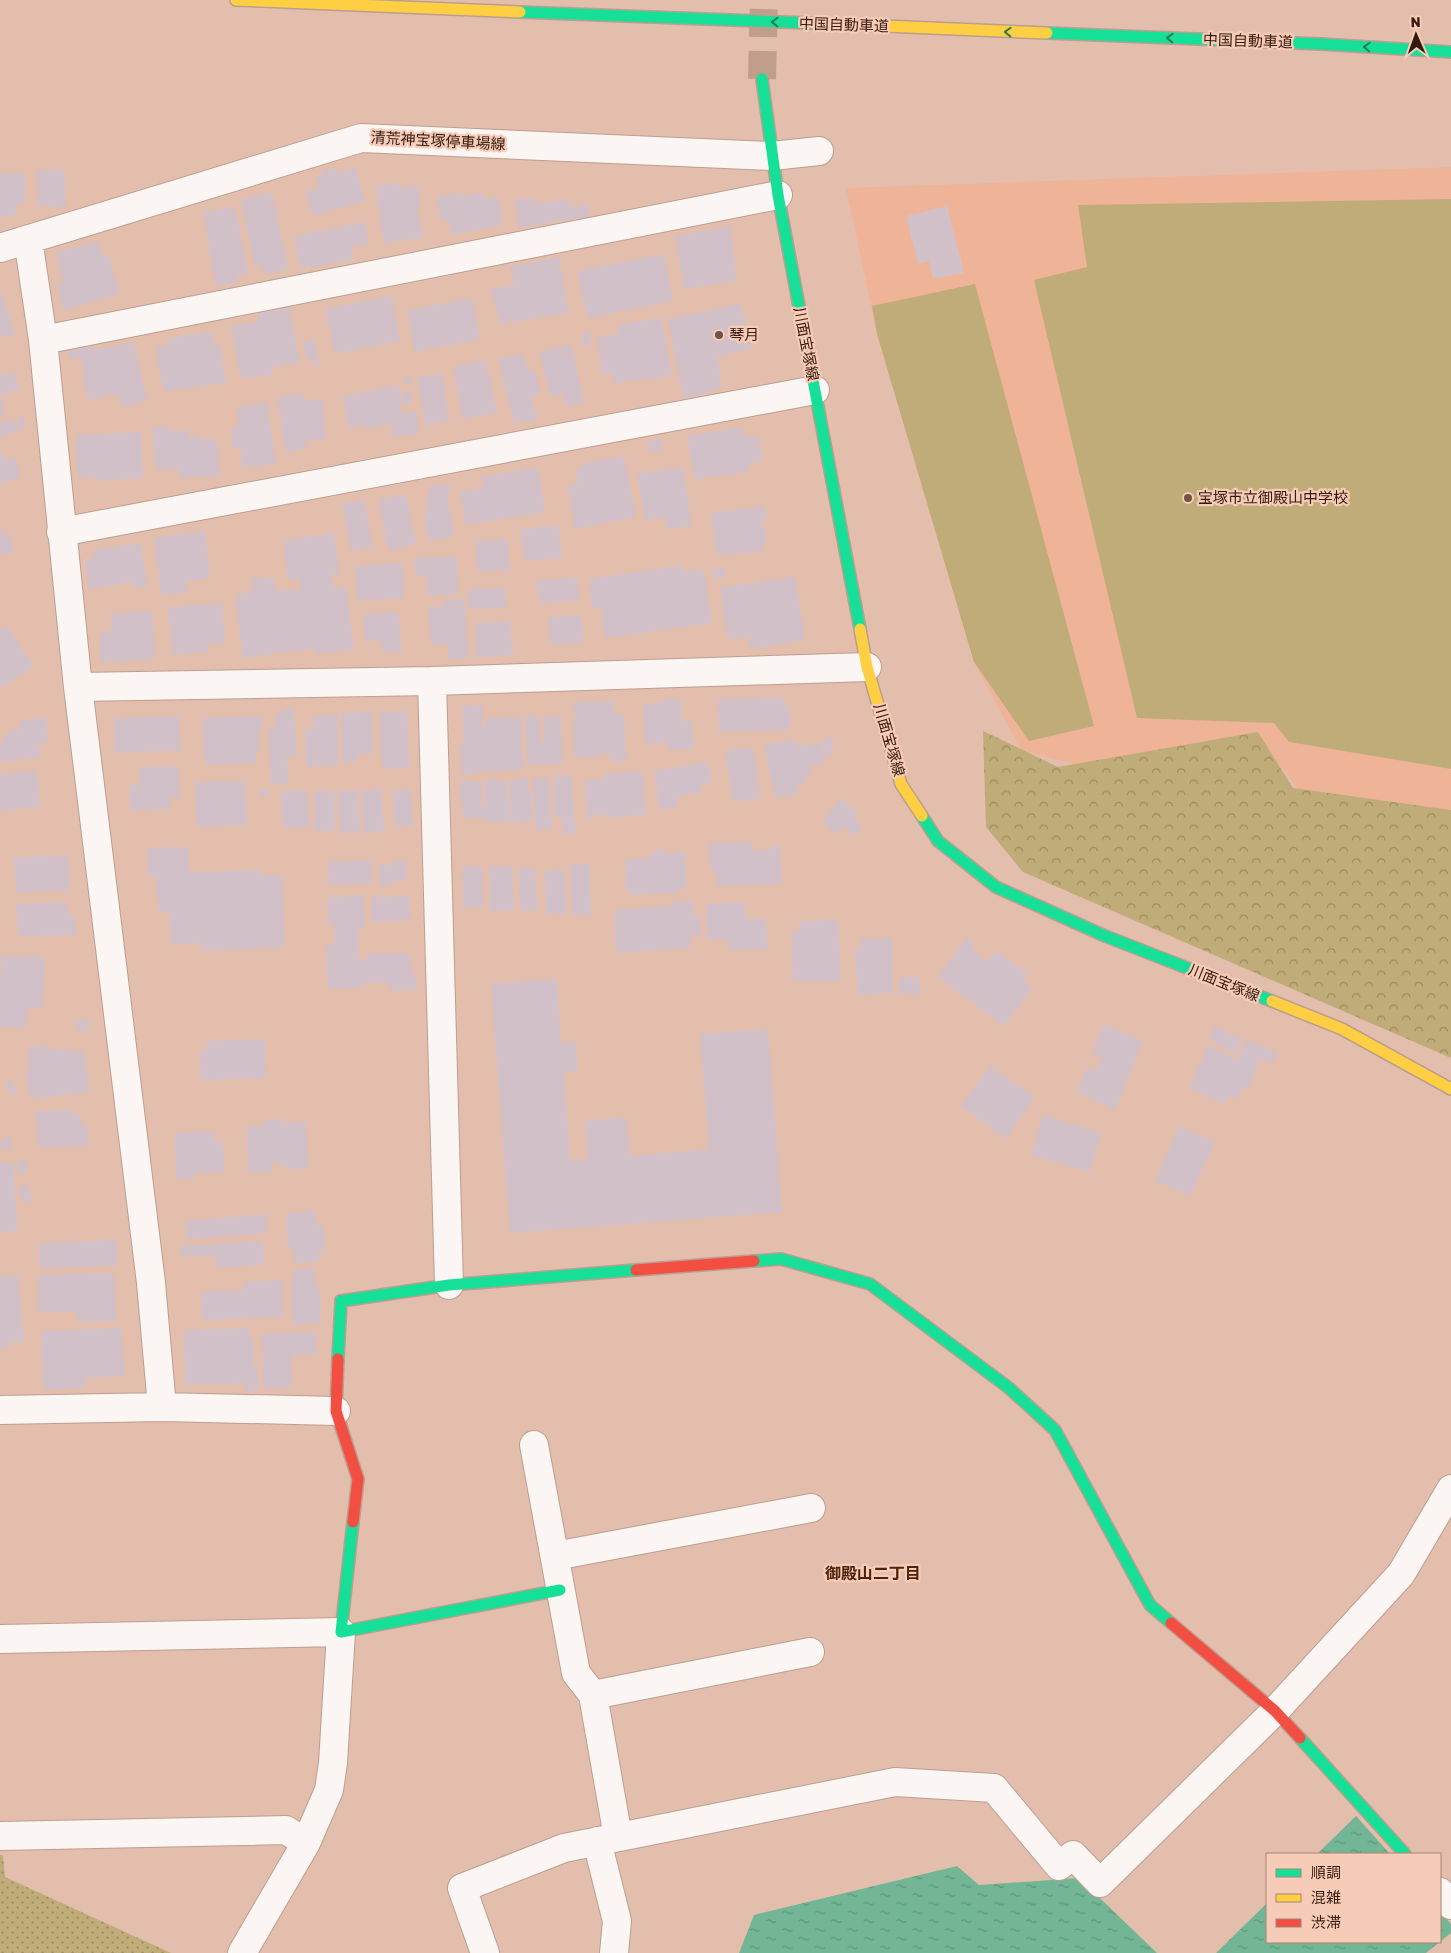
<svg xmlns="http://www.w3.org/2000/svg" width="1451" height="1953" viewBox="0 0 1451 1953" font-family="Rubik,'Noto Sans JP',sans-serif">
	<style>
		.built { fill: #efb497 }
		.grass { fill: url(#grass-dots) }
		.forest { fill: url(#forest-crowns) }
		.garden { fill: #bfac78 }
		.water { fill: url(#water-ripples) }
		.building { fill: #d2c0c8 }
		.lines { fill: none; stroke-linecap: round; stroke-linejoin: round }
		.secondary-tunnel { stroke: #c19d8c; stroke-width: 28; stroke-dasharray: 28 14; stroke-linecap: butt }
		.street-casing { stroke: #bc9e90; stroke-width: 30 }
		.fast-casing { stroke: #bc9e90; stroke-width: 14 }
		.slow-casing { stroke: #bc9e90; stroke-width: 14 }
		.jam-casing { stroke: #bc9e90; stroke-width: 14 }
		.street { stroke: #fbf5f3; stroke-width: 28 }
		.fast { stroke: #16e098; stroke-width: 11 }
		.slow { stroke: #ffcf43; stroke-width: 11 }
		.jam { stroke: #f24e42; stroke-width: 11 }
		.oneway { stroke: #257d52 }
		.poi-dot { fill: #725345; stroke: #f6cbb7; stroke-width: 2 }
		.labels { text-anchor: middle; stroke-width: 4.5; stroke-linejoin: round; paint-order: stroke }
		.street-label { font-size: 15px; fill: #341a0d; stroke: #f6cbb7 }
		.poi-label { font-size: 15px; fill: #341a0d; stroke: #f6cbb7; text-anchor: start }
		.neighbourhood-label { font-size: 16px; font-weight: bold; fill: #4e2209; stroke: #f6cbb7 }
	</style>
	<defs>
		<pattern id="grass-dots" width="8" height="8" patternUnits="userSpaceOnUse" patternTransform="scale(1.25)"><rect width="8" height="8" fill="#bfac78"/><path d="M2 2h.1M6 6h.1" fill="none" stroke="#9c8b61" stroke-width="1.8" stroke-linecap="round"/></pattern>
		<pattern id="forest-crowns" width="20" height="18" patternUnits="userSpaceOnUse" patternTransform="scale(1.25)"><rect width="20" height="18" fill="#bfac78"/><path d="M2 6a3 3 0 1 1 6 0M12 15a3 3 0 1 1 6 0" fill="none" stroke="#9c8b61"/></pattern>
		<pattern id="water-ripples" width="26" height="14" patternUnits="userSpaceOnUse" patternTransform="scale(1.25)"><rect width="26" height="14" fill="#73b696"/><path d="M2 4q2-2 4 0t4 0M15 11q2-2 4 0t4 0" fill="none" stroke="#5f9379"/></pattern>
	</defs>
	<rect width="100%" height="100%" fill="#e4beac"/>
	<!-- built -->
	<path class="built" d="M1451,167V818L1309,804L1281,766L1133,780L1021,750L974,662L877,334L846,188Z"/>
	<!-- grass -->
	<path class="grass" d="M0,1855H3L5,1877L171,1953H0Z"/>
	<!-- forest -->
	<path class="forest" d="M983,731L1058,767L1258,732L1293,788L1451,810V1058L1023,872L986,827Z"/>
	<!-- garden -->
	<path class="garden" d="M1451,199V769L1289,742L1274,723L1137,718L1034,280L1087,267L1078,205Z
		M975,284L1094,726L1029,741L974,662L877,334L872,306Z"/>
	<!-- water -->
	<path class="water" d="M1356,1816L1390,1854H1317Z
		M957,1866L979,1885L1079,1878L1157,1953H739L754,1915Z
		M1267,1903V1942H1440V1911L1451,1924V1933L1426,1953H1216Z"/>
	<!-- building -->
	<path class="building" d="M356,167L365,202L312,215L306,191L319,188L316,177L322,176L321,171L335,168L337,173Z
		M64,169L66,207L52,208L51,205L38,206L37,170Z
		M25,173V203L15,204L16,216L0,217V174Z
		M398,183L399,188L417,185L421,207L417,208L423,237L384,243L375,186Z
		M272,192L288,269L264,275L261,265L254,266L241,199Z
		M462,192L463,196L483,193L484,198L498,196L503,225L451,235L449,219L440,220L437,197Z
		M534,197L535,204L568,199L570,207L588,204L589,216L519,228L514,200Z
		M947,206L964,273L933,279L929,261L918,264L906,216Z
		M235,207L248,274L236,276L238,283L216,286L203,212Z
		M365,222L369,244L351,247L353,260L300,269L294,236Z
		M730,226L737,281L684,289L675,236Z
		M99,242L102,256L109,254L119,294L63,310L57,285L63,283L56,252Z
		M664,254L673,301L587,318L577,271Z
		M559,257L569,313L500,324L490,289L514,285L510,267Z
		M0,289L15,334L0,338Z
		M392,296L400,341L335,354L325,309Z
		M473,298L480,339L415,352L407,310Z
		M741,304L751,349L717,357L722,388L683,399L668,319Z
		M289,308L300,362L272,367L273,375L241,378L231,326L258,322L257,313Z
		M661,318L672,376L614,383L612,373L602,374L597,338L619,333L618,325Z
		M212,332L214,346L220,345L226,383L163,391L155,347L170,345L169,338Z
		M590,332L591,346H583L582,333Z
		M315,340L319,365L312,366L311,359H307L303,342Z
		M134,342L147,401L121,407L118,394L88,400L81,357L70,359L68,348L91,343L94,350Z
		M572,346L584,403L567,407L564,394L550,396L539,351Z
		M523,354L527,371H536L540,394L531,397L538,420L514,423L498,359Z
		M486,360L497,413L463,419L453,367Z
		M13,371L20,388L0,396V376Z
		M442,374L449,421L426,425L417,377Z
		M411,377V384L404,385V378Z
		M399,385L401,413L417,411L419,434L393,437L390,424L365,430L364,425L348,428L343,396Z
		M411,392L412,404L402,405L401,393Z
		M302,393L303,400L322,399L326,439L305,441L306,449L286,452L277,398Z
		M1,395L4,416L0,417V396Z
		M267,402L276,464L243,468L240,448L233,449L231,427H238L237,407Z
		M19,416H22L25,427L0,438V423L10,419L16,425L19,424Z
		M152,427H169L170,431L188,430V437L200,436V439H217L220,476L180,478L179,469L155,470Z
		M742,427L744,437L759,436L762,461L748,464L749,472L695,479L687,436Z
		M141,432L143,478L93,481L92,477L78,478L76,435Z
		M662,439V451L649,452L648,441Z
		M3,453L6,460L14,457L21,477L0,483V454Z
		M624,456L636,517L575,529L568,485L578,483L576,469L583,468L582,464Z
		M538,467L545,512L466,525L460,492L483,488L481,477Z
		M683,467L692,525L667,530L664,517L645,520L637,474Z
		M449,484L450,492L447,494L454,537L428,541L424,511L427,510L425,499L430,498L428,487Z
		M406,495L416,544L388,550L379,499Z
		M364,500L373,547L351,551L342,503Z
		M765,506L767,519H761V527L765,526L766,542L762,544L763,551L717,556L711,513Z
		M0,525L3,534L9,533L14,552L0,555Z
		M558,525L562,558L525,561L520,530Z
		M205,531L210,578L186,582L187,593L161,595L154,538Z
		M334,533L339,573L332,574L334,589L346,587L354,649L315,654V648L243,658L235,595L252,592L250,579L273,577L276,591L301,589L300,579L288,580L283,541Z
		M507,539L510,570L478,572L475,541Z
		M141,543L147,586L134,588L132,582L89,589L85,560L94,559L93,550Z
		M457,557L458,594L427,596L426,575L415,576V558Z
		M402,563L405,598L358,601L355,566Z
		M684,565L685,572L704,569L712,623L605,638L601,608H592L589,579Z
		M724,567L726,576L714,579L712,570Z
		M577,577L580,600L540,603L535,581Z
		M795,577L805,640L750,649L748,637L728,639L720,588Z
		M505,588L506,608L469,609L468,589Z
		M464,599L469,658L448,659L447,644L431,645L428,607L444,606L443,600Z
		M222,603L225,643L207,645L208,652L172,655L168,607Z
		M152,611L156,658L101,663L99,632L111,631V614Z
		M398,612L402,651L383,653L381,640L365,641L363,614Z
		M581,614L584,642L551,646L548,618Z
		M510,621L513,655L477,657L475,623Z
		M7,626L34,667L0,688V630Z
		M784,697V706L790,705V730L719,732L718,699Z
		M681,699L682,721H692L694,749L668,750L667,743L645,744L644,704L660,703V700Z
		M614,701L615,714L624,715L626,761L610,762V754H597L598,757H575L572,723H575L574,702Z
		M483,705V726H486V718L521,717L523,770L475,772V774L462,775L460,743H464L462,706Z
		M294,708L297,757H287L288,784H271L268,729H275V714H280V710Z
		M407,711L409,768L382,769L380,712Z
		M372,712L373,754L357,755V762L342,763L341,713Z
		M337,715L338,766L306,767L305,730H313V716Z
		M179,716L181,750L115,753L114,718Z
		M262,716V728L259,729V750H255L257,763L205,765L202,718Z
		M525,716H539L540,741L545,740L543,716H561L563,764L527,765Z
		M46,717L48,741L39,743L40,757L0,762V743H2L3,735H8L7,731L20,729V721Z
		M824,738H832L834,755H825Z
		M797,739L798,746L822,743L825,763L810,766L811,774L805,775L806,783L797,785L798,794L775,798L764,745Z
		M753,747L761,798L733,802L725,751Z
		M709,762L712,781L701,784L702,792L678,796V807L660,810L654,771Z
		M178,766L180,797H170V809L130,811L129,785H140L139,767Z
		M37,770L40,807L0,811V775Z
		M642,771L647,814L608,818L607,815H592V819H587L584,781L604,779V774Z
		M571,775L576,834H563L561,817H555L553,776Z
		M528,778V790L531,791L532,821L511,823L509,780Z
		M549,778L551,821L553,829L536,830L532,779Z
		M484,780H505L506,792L508,793L510,822H486V818H464L459,782L481,781L482,804L485,805Z
		M245,781L247,825L197,827L195,782Z
		M259,789H269V796L260,797Z
		M381,789L384,832L363,833L362,790Z
		M410,789L413,826L395,827L393,790Z
		M307,790L310,827L283,828L281,791Z
		M314,791H335V831H315Z
		M338,791H358L360,833H340Z
		M842,798L858,814L854,818L863,827L853,836L844,827L835,834L822,822Z
		M751,842L752,850L770,851V846L780,845L782,884L717,886L716,871H711L709,843Z
		M188,847L189,872L261,870L260,875H282L285,947L202,951L201,943L171,945L169,912H159L155,876H148L147,848Z
		M663,849V853L685,852L687,888H679V893L631,895V891H626L625,860L649,858L650,854H654V850Z
		M68,856L70,890L16,893L14,857Z
		M371,860L372,883L329,885L328,862Z
		M393,861H406V880L392,881V885L380,886L379,865H392Z
		M590,864L591,915L572,916L570,865Z
		M482,866L484,907L463,908L462,867Z
		M512,866L514,910L490,911L489,867Z
		M518,868L535,869L538,910L520,911Z
		M544,870H564L567,914H546Z
		M363,895L365,928L358,929L359,959H368L367,954H410L411,974H416L417,990L391,991L389,983H363V988L328,989L326,944H335L334,924L329,925L327,898Z
		M409,896L410,920L372,922V897Z
		M693,900L694,916L700,915L701,936L690,937V948L616,953L614,910L671,906V902Z
		M67,902L68,914L75,916L76,935L18,936L16,904Z
		M745,902L746,919H766L768,949L728,950L727,939L707,940L706,904Z
		M838,920L841,981H793L791,932L800,931L799,921Z
		M892,938L893,993L858,995L855,948H861L860,939Z
		M966,938L975,944L972,951L987,961L996,951L1028,974L1024,982L1032,988L1004,1026L938,977Z
		M2,955L45,957L42,1008L28,1009L26,1028L0,1027V978Z
		M919,977L920,994H899V978Z
		M557,979L561,1043L576,1042L578,1071L564,1072L570,1160L588,1159L585,1121L626,1117L630,1156L709,1149L700,1034L768,1029L782,1212L510,1233L491,984Z
		M89,1019V1031L75,1030V1020Z
		M1104,1024L1143,1041L1115,1110L1077,1092L1086,1068L1096,1071L1101,1057L1092,1053Z
		M1214,1026L1242,1039L1235,1054L1209,1039Z
		M265,1039L266,1078L201,1080L200,1050H207V1041Z
		M1246,1040L1277,1052L1273,1063L1260,1059L1248,1089L1244,1086L1237,1100L1228,1096L1224,1104L1189,1088L1208,1046L1237,1060Z
		M48,1045V1050L67,1048V1052L84,1051L90,1092L30,1099L26,1069L30,1068L28,1047Z
		M990,1066L1035,1098L1006,1139L961,1106Z
		M13,1080L17,1093L10,1095L6,1082Z
		M71,1110V1113L81,1114L82,1125L88,1126V1146L39,1147L35,1111Z
		M1043,1115L1101,1133L1090,1172L1031,1155Z
		M283,1119L284,1123L306,1122L309,1168L285,1170L284,1164H271V1172L248,1173L247,1126H264V1120Z
		M1179,1126L1215,1142L1190,1196L1155,1181Z
		M214,1131L215,1142H223L225,1172L194,1173V1179L177,1180L174,1133Z
		M11,1137V1149H0V1143H3V1139Z
		M18,1160L26,1161L27,1173H18Z
		M0,1163H14L17,1231L0,1232Z
		M27,1184L33,1201L24,1204L17,1188Z
		M317,1211V1226H324L325,1250L319,1252V1262L294,1263L293,1248H288L286,1213Z
		M266,1214L268,1233L186,1239L185,1221Z
		M117,1240V1266L40,1268L38,1243Z
		M262,1241L264,1265L216,1268L214,1256L181,1257V1246Z
		M314,1268L315,1287H320L321,1323L293,1325L291,1285L294,1284V1270Z
		M114,1273L117,1321L78,1322L76,1312H38V1275Z
		M18,1275L24,1342H9V1348L0,1349V1277Z
		M282,1280L283,1317L202,1320L201,1292L244,1290V1282Z
		M121,1328L125,1376L85,1378V1388L43,1390L41,1331Z
		M249,1328L250,1339L253,1338L254,1366H257L259,1390L245,1391L244,1383L185,1385L184,1330Z
		M316,1332L317,1354L291,1356L292,1388H263L262,1334Z"/>
	<g class="lines">
		<!-- secondary-tunnel -->
		<path class="secondary-tunnel" d="M762,79L764,0"/>
		<defs>
			<path id="street" d="M28,239L43,340L78,687L151,1283L162,1407
				M0,248L361,138L772,156L819,151
				M43,340L778,195
				M61,532L815,390
				M78,687L432,681
				M449,1285L432,681L867,667
				M0,1410L162,1407L336,1411
				M534,1445L576,1673L593,1695L618,1837
				M555,1556L811,1508
				M0,1639L341,1632L333,1763L329,1790L306,1843
				M593,1695L810,1652
				M0,1836L286,1830L306,1843L242,1953
				M597,1841L617,1921L614,1953
				M1440,1892L1451,1905
				M485,1953L462,1888L564,1848L895,1782L994,1788L1059,1866L1073,1855L1100,1883L1275,1711L1401,1574L1451,1489"/>
			<path id="fast" d="M520,12L838,24
				M1047,33L1321,44L1451,52
				M762,79L778,195L860,629
				M922,816L938,841L996,887L1105,936L1272,1001
				M754,1261L781,1259L870,1284L1009,1388L1055,1430L1150,1605L1171,1623
				M338,1359L341,1301L449,1285L636,1270
				M353,1522L341,1632L560,1590
				M1300,1738L1405,1854"/>
			<path id="slow" d="M236,0L520,12
				M838,24L1047,33
				M860,629L867,667L901,784L922,816
				M1272,1001L1342,1029L1451,1089"/>
			<path id="jam" d="M636,1270L754,1261
				M338,1359L336,1411L358,1479L353,1522
				M1171,1623L1275,1711L1300,1738"/>
		</defs>
		<!-- street casing -->
		<use href="#street" class="street-casing"/>
		<!-- fast casing -->
		<use href="#fast" class="fast-casing"/>
		<!-- slow casing -->
		<use href="#slow" class="slow-casing"/>
		<!-- jam casing -->
		<use href="#jam" class="jam-casing"/>
		<!-- street -->
		<use href="#street" class="street"/>
		<!-- fast -->
		<use href="#fast" class="fast"/>
		<!-- slow -->
		<use href="#slow" class="slow"/>
		<!-- jam -->
		<use href="#jam" class="jam"/>
	</g>
	<!-- one-way arrows -->
	<defs><path id="oneway-chevron" d="M-2-3.5L2.5 0L-2 3.5" fill="none" stroke-width="1.6" stroke-linecap="round" stroke-linejoin="round" transform="scale(1.25)"/></defs>
	<g class="oneway">
		<use href="#oneway-chevron" transform="translate(775 22) rotate(-178)"/>
		<use href="#oneway-chevron" transform="translate(1008 32) rotate(-178)"/>
		<use href="#oneway-chevron" transform="translate(1170 38) rotate(-178)"/>
		<use href="#oneway-chevron" transform="translate(1367 47) rotate(-177)"/>
	</g>
	<!-- markers -->
	<g class="poi-dot">
		<circle cx="719" cy="335" r="5"/>
		<circle cx="1188" cy="498" r="5"/>
	</g>
	<g class="labels">
		<!-- street labels -->
		<g class="street-label">
			<text transform="translate(844 25) rotate(2)" y="5">中国自動車道</text>
			<text transform="translate(1248 41) rotate(2)" y="5">中国自動車道</text>
			<text transform="translate(438 141) rotate(3)" y="5">清荒神宝塚停車場線</text>
			<text transform="translate(806 344) rotate(79)" y="5">川面宝塚線</text>
			<text transform="translate(889 740) rotate(74)" y="5">川面宝塚線</text>
			<text transform="translate(1224 983) rotate(22)" y="5">川面宝塚線</text>
		</g>
		<!-- poi labels -->
		<g class="poi-label">
			<text x="729" y="340">琴月</text>
			<text x="1198" y="503">宝塚市立御殿山中学校</text>
		</g>
		<!-- neighbourhood labels -->
		<g class="neighbourhood-label">
			<text x="873" y="1579">御殿山二丁目</text>
		</g>
	</g>
	<!-- legend -->
	<rect x="1266" y="1853" width="175" height="90" fill="#f6cbb7" stroke="#a88473"/>
	<rect x="1276" y="1869" width="25" height="8" fill="#16e098" stroke="#a88473"/>
	<text x="1311" y="1878" font-size="15" fill="#341a0d">順調</text>
	<rect x="1276" y="1894" width="25" height="8" fill="#ffcf43" stroke="#a88473"/>
	<text x="1311" y="1903" font-size="15" fill="#341a0d">混雑</text>
	<rect x="1276" y="1919" width="25" height="8" fill="#f24e42" stroke="#a88473"/>
	<text x="1311" y="1928" font-size="15" fill="#341a0d">渋滞</text>
	<!-- north arrow -->
	<g transform="translate(1416 35) rotate(358)" stroke="#f6cbb7" stroke-width="4" paint-order="stroke">
	<path d="M0-4L9 19L0 12L-9 19Z" fill="#341a0d"/>
	<text y="-8" font-size="14" font-weight="bold" text-anchor="middle" fill="#341a0d">N</text>
	</g>
</svg>
